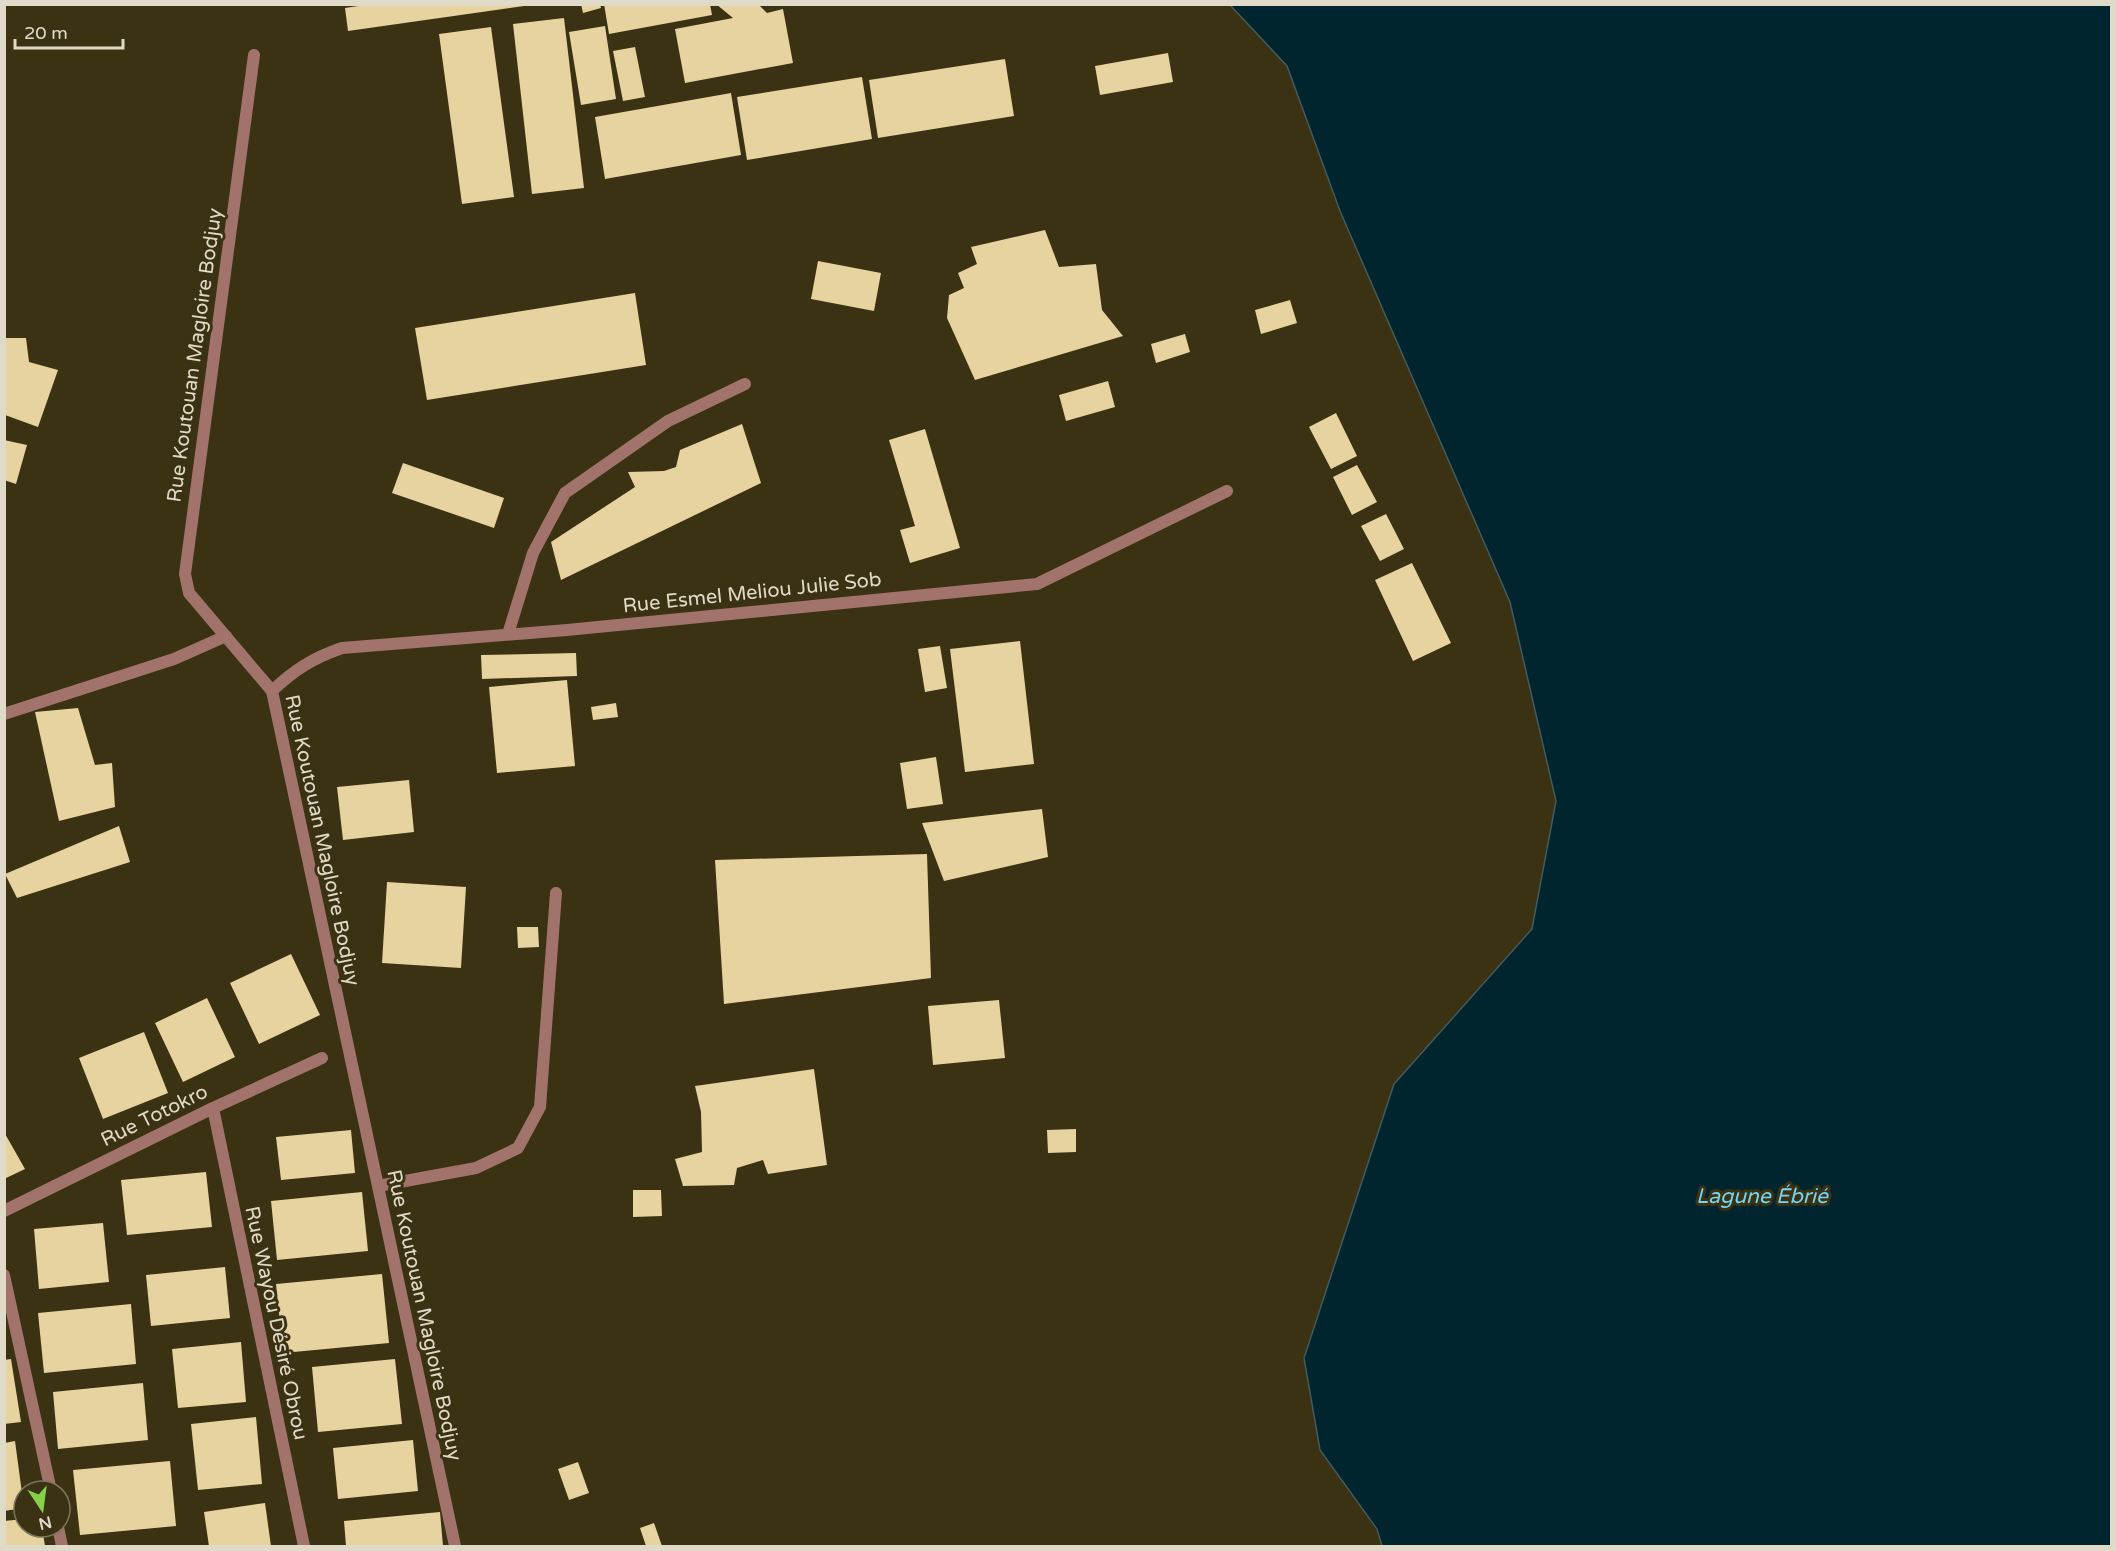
<svg xmlns="http://www.w3.org/2000/svg" width="2116" height="1551" viewBox="0 0 2116 1551" font-family="'Varela Round',sans-serif">
	<style>
		.water { fill: #01252e; stroke: #445b5c; stroke-width: 1.5 }
		.building { fill: #e6d39f }
		.lines { fill: none; stroke-linecap: round; stroke-linejoin: round }
		.lane { stroke: #a1736b; stroke-width: 12 }
		.street { stroke: #a1736b; stroke-width: 12 }
		.labels { text-anchor: middle; stroke-width: 6; stroke-linejoin: round; paint-order: stroke }
		.street-label { font-size: 20px; fill: #e0dac9; stroke: #3b3113 }
		.water-label { font-size: 21px; font-style: italic; fill: #72d5f3; stroke: #3b3113 }
	</style>
	<rect width="100%" height="100%" fill="#3b3113"/>
	<!-- water -->
	<path class="water" d="M1230,5H2111V1546H1382L1377,1529L1320,1450L1304,1358L1394,1084L1532,929L1556,801L1510,602L1340,211L1287,66Z"/>
	<!-- building -->
	<path class="building" d="M371,4H524V6L348,31L345,8Z
		M581,4H600L601,8L583,13Z
		M604,4H710L712,15L609,34Z
		M716,4H758L767,13L783,9L793,63L685,83L675,29L733,18Z
		M564,18L584,188L532,194L513,24Z
		M605,26L616,99L581,105L569,32Z
		M491,27L514,197L462,204L439,34Z
		M635,47L645,97L623,101L613,51Z
		M1168,53L1173,82L1100,95L1095,66Z
		M1005,59L1014,116L878,138L869,80Z
		M862,77L872,139L747,160L737,97Z
		M731,93L741,155L605,179L595,117Z
		M1045,230L1059,267L1096,264L1102,310L1123,336L975,380L947,318L949,295L964,288L958,273L977,264L971,247Z
		M818,261L881,273L874,311L811,299Z
		M635,293L646,365L427,400L415,328Z
		M1290,300L1297,323L1261,334L1255,310Z
		M1185,334L1190,352L1156,363L1151,344Z
		M5,338H26L29,362L58,370L38,427L5,415Z
		M1108,381L1115,407L1066,421L1059,395Z
		M1336,413L1357,456L1331,469L1309,427Z
		M742,424L761,483L561,580L551,542L635,487L628,472L664,471L676,467L680,450Z
		M925,429L960,548L910,563L900,530L915,526L889,440Z
		M4,440L27,445L16,484L4,480Z
		M403,463L504,498L494,528L392,493Z
		M1357,465L1377,502L1352,515L1333,477Z
		M1386,514L1404,549L1380,561L1361,526Z
		M1412,563L1451,643L1413,661L1375,580Z
		M1020,641L1034,764L965,772L950,649Z
		M940,646L947,688L925,692L918,649Z
		M576,653L577,676L482,679L481,655Z
		M567,680L575,766L497,773L489,687Z
		M616,703L618,717L593,720L591,707Z
		M78,708L95,765L112,763L115,807L59,821L35,712Z
		M936,757L943,804L907,809L900,763Z
		M409,780L414,832L343,840L337,787Z
		M1042,809L1048,857L944,881L922,823Z
		M119,826L130,862L17,898L5,874Z
		M927,854L931,978L724,1004L715,860Z
		M387,882L466,887L461,968L382,963Z
		M517,927H538L539,947L518,948Z
		M291,954L320,1015L259,1044L230,983Z
		M207,998L235,1057L183,1082L155,1023Z
		M999,1000L1005,1058L933,1065L928,1006Z
		M144,1032L168,1093L103,1119L79,1058Z
		M814,1069L827,1165L768,1174L763,1160L737,1168L734,1185L683,1186L675,1159L702,1152L701,1112L695,1086Z
		M1076,1129V1152L1048,1153L1047,1130Z
		M351,1130L355,1173L281,1180L276,1137Z
		M4,1132L25,1169L4,1179Z
		M206,1172L212,1227L127,1235L121,1180Z
		M633,1190H661L662,1216L633,1217Z
		M362,1192L368,1251L277,1260L271,1201Z
		M103,1223L109,1282L39,1289L34,1229Z
		M225,1267L230,1318L151,1326L146,1275Z
		M382,1274L389,1343L283,1353L276,1284Z
		M131,1304L136,1364L44,1373L38,1313Z
		M241,1342L246,1402L178,1408L172,1349Z
		M11,1359L21,1422L4,1424V1360Z
		M395,1359L402,1424L318,1432L312,1367Z
		M143,1383L148,1440L58,1449L53,1392Z
		M256,1417L262,1484L198,1490L191,1424Z
		M413,1440L418,1491L338,1499L333,1448Z
		M15,1441L24,1508L4,1511V1443Z
		M170,1461L176,1526L80,1535L73,1470Z
		M578,1462L589,1493L569,1500L558,1469Z
		M265,1503L271,1546H209L204,1512Z
		M440,1512L443,1546H346L344,1521Z
		M24,1519V1527H42L45,1546H4V1521Z
		M654,1523L662,1546H646L640,1528Z"/>
	<g class="lines">
		<!-- lane -->
		<path class="lane" d="M508,634L533,553L565,493L668,421L745,384
			M4,714L174,659L226,636
			M378,1186L476,1168L518,1148L540,1107L556,893"/>
		<!-- street -->
		<path class="street" d="M254,55L185,574L189,593L272,691L455,1546
			M272,691C294,670 313,658 342,648L567,630L1037,584L1227,491
			M213,1108L304,1546
			M4,1211L213,1108L322,1058
			M4,1275L51,1491
			M58,1527L62,1546"/>
	</g>
	<g class="labels">
		<!-- street labels -->
		<g class="street-label">
			<text transform="translate(194 355) rotate(-82)" y="7">Rue Koutouan Magloire Bodjuy</text>
			<text transform="translate(752 592) rotate(-6)" y="7">Rue Esmel Meliou Julie Sob</text>
			<text transform="translate(323 840) rotate(78)" y="7">Rue Koutouan Magloire Bodjuy</text>
			<text transform="translate(154 1115) rotate(-26)" y="7">Rue Totokro</text>
			<text transform="translate(425 1315) rotate(78)" y="7">Rue Koutouan Magloire Bodjuy</text>
			<text transform="translate(277 1323) rotate(78)" y="7">Rue Wayou Désiré Obrou</text>
		</g>
		<!-- water labels -->
		<g class="water-label">
			<text x="1762" y="1203">Lagune Ébrié</text>
		</g>
	</g>
	<!-- border -->
	<rect width="2116" height="1551" fill="none" stroke="#e0dac9" stroke-width="12"/>
	<!-- north arrow -->
	<g transform="translate(42 1509) rotate(167)"><circle r="28" fill="#3b3113" stroke="#7d755c" stroke-width="1.5"/>
	<path d="M0-4.5L10 22L0 15L-10 22Z" fill="#88cf49"/>
	<text y="-9" font-size="16" font-weight="bold" text-anchor="middle" fill="#e0dac9">N</text>
	</g>
	<!-- scale -->
	<path d="M15 39v9h108v-9" fill="none" stroke="#e0dac9" stroke-width="3"/>
	<text x="24" y="39" font-size="18" fill="#e0dac9" stroke="#3b3113" stroke-width="4.5" paint-order="stroke">20 m</text>
</svg>
